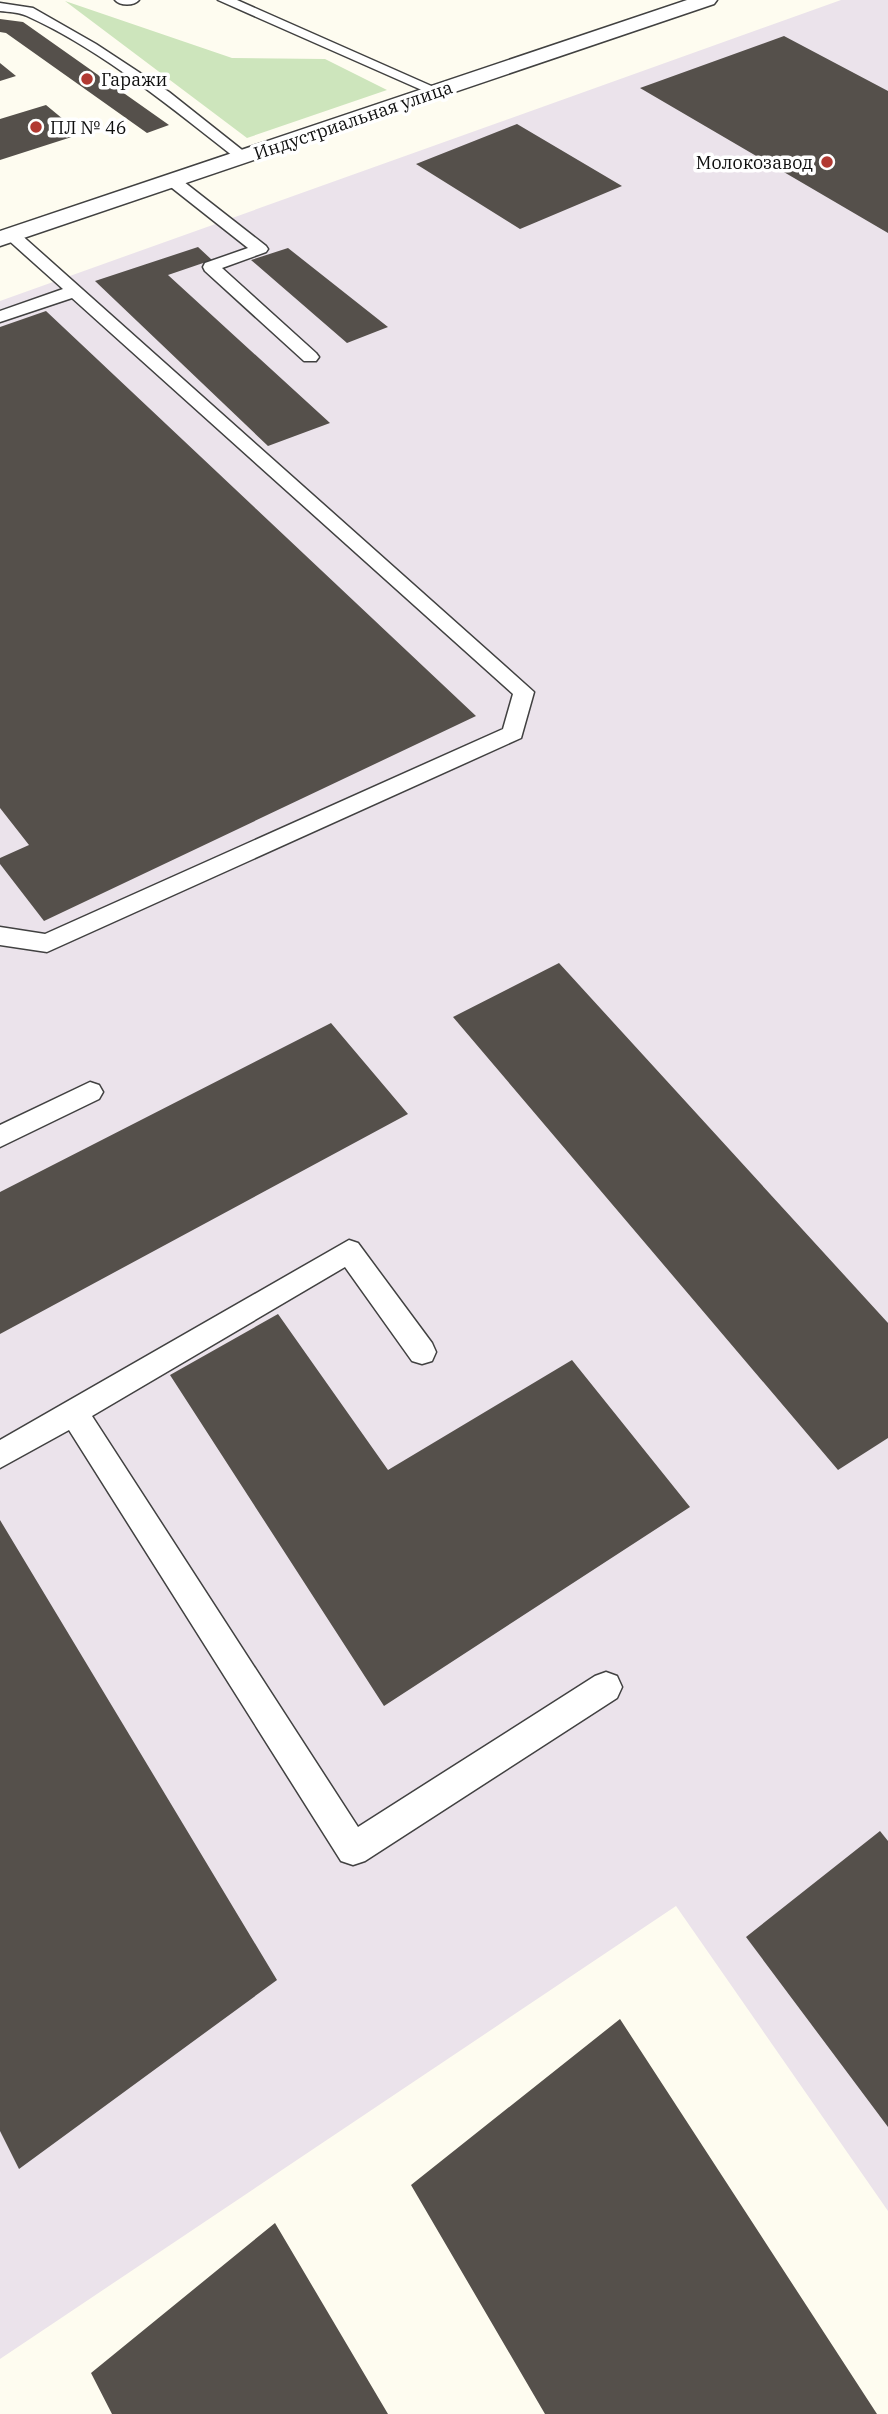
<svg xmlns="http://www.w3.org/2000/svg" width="888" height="2414" font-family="'IBM Plex Serif',serif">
  <rect width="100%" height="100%" fill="#fefcf0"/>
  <path fill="#ebe3eb" d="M 841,0 L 888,0 L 888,2211 L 676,1906 L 0,2359 L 0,301 Z"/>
  <path fill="#cde5bc" d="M 65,1 L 232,58 L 325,59 L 387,90 L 247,138 Z"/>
  <path fill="#55504b" d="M 0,19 L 23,22 L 169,125 L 147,133 L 6,33 L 0,32 Z
    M 784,36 L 888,91 L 888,233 L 640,88 Z
    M 0,63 L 16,76 L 0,81 Z
    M 46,105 L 81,134 L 0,160 L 0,119 Z
    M 517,124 L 622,186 L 520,229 L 416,164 Z
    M 198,247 L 212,260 L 168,275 L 330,423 L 268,446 L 95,281 Z
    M 288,248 L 388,327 L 347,343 L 251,260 Z
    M 46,311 L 476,716 L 44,921 L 0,864 L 0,858 L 29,845 L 0,808 L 0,327 Z
    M 559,963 L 888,1323 L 888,1438 L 838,1470 L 453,1017 Z
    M 331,1023 L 408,1114 L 0,1334 L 0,1192 Z
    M 278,1314 L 388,1470 L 572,1360 L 690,1507 L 384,1706 L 170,1375 Z
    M 0,1520 L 277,1980 L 19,2169 L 0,2131 Z
    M 880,1831 L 888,1841 L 888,2127 L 746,1937 Z
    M 620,2019 L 877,2414 L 545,2414 L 411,2185 Z
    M 275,2223 L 388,2414 L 112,2414 L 91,2373 Z"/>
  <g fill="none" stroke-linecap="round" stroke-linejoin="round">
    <g stroke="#414141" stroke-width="3">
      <path id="service" d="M 115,0 L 139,0 C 134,6 120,6 115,0 Z
        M 218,0 L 237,0 L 445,92 L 438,96 L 433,95 Z
        M 0,3 L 33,8 L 96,44 L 169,92 L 251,157 L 243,162 L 238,160 C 173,109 102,50 27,16 C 19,12 9,12 0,11 Z
        M 173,176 L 179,178 L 266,246 L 268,249 L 266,252 L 222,268 L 316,353 L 319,357 L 316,361 L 304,361 L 205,271 L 203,267 L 205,263 L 248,248 L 167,184 L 165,181 L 167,178 Z
        M 12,230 L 18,232 L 534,692 L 521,738 L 47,952 L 0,945 L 0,927 L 45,934 L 503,729 L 513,694 L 72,298 L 0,322 L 0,311 L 63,289 L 6,238 L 4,235 Z
        M 90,1082 L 99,1085 L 103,1092 L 99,1099 L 0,1147 L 0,1125 Z
        M 349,1240 L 358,1243 L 432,1343 L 436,1352 L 432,1361 L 422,1364 L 412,1361 L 345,1267 L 92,1416 L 358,1827 L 595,1676 L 606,1672 L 617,1676 L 622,1687 L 617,1698 L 365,1861 L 353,1865 L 341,1861 L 69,1430 L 0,1468 L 0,1440 Z"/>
    </g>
    <g stroke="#414141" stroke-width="3">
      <path id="minor" d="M 687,0 L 717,0 L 714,4 L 0,246 L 0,231 Z"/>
    </g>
    <use href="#service" fill="#fff" fill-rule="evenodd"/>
    <use href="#minor" fill="#fff" fill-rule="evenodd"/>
  </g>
  <g fill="#b13932" stroke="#fff" stroke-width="2.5">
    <circle cx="87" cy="79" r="7"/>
    <circle cx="36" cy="127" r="7"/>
    <circle cx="827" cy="162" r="7"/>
  </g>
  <g text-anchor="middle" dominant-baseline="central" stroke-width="7" stroke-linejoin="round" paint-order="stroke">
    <g font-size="18" fill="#0e0e0e" stroke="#fff" text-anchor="start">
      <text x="101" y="79">Гаражи</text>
      <text x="50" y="127">ПЛ № 46</text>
      <text x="813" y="162" text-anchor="end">Молокозавод</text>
    </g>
    <g font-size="18" fill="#0e0e0e" stroke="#fff">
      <text transform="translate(353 120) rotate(-19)">Индустриальная улица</text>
    </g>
  </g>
</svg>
